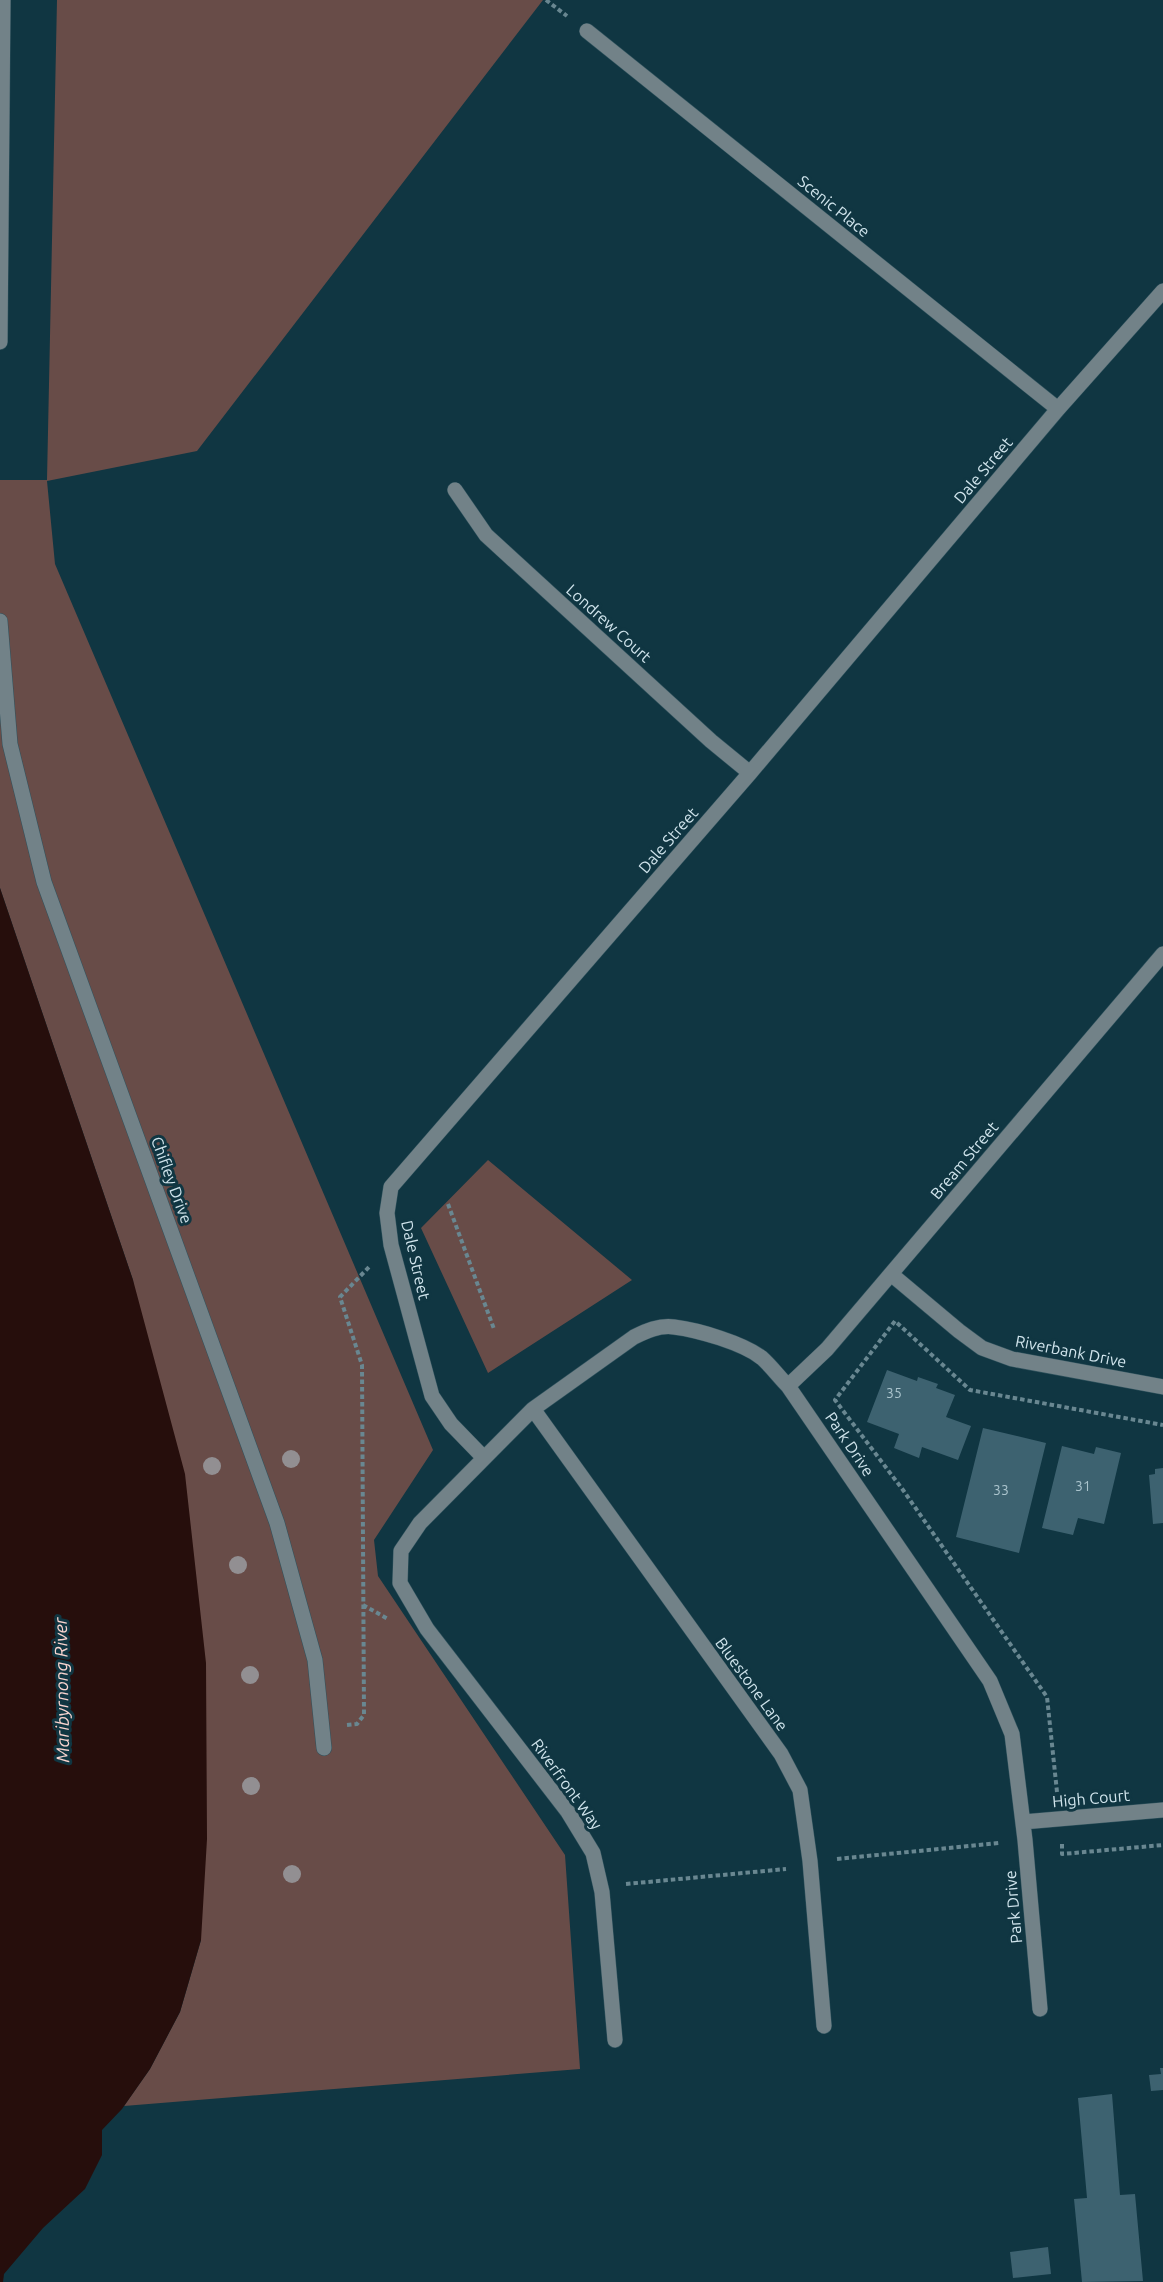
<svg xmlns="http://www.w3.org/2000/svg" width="1163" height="2282" font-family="Ubuntu,sans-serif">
  <rect width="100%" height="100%" fill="#103642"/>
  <path fill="#684c48" d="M 57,0 L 543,0 L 197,451 L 47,481 L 55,564 L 433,1450 L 374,1540 L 378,1576 L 565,1855 L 580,2069 L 124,2106 L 150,2069 L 180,2012 L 201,1940 L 133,1280 L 0,888 L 0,480 L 47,480 Z
    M 488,1160 L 632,1280 L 488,1373 L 421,1228 Z"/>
  <path fill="#260e0c" d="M 0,888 L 133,1280 L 185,1474 L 206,1663 L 207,1839 L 201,1940 L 180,2012 L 150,2069 L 122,2109 L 102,2130 L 102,2155 L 85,2189 L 43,2228 L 4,2274 L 3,2282 L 0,2282 Z"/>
  <path fill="#3d6270" d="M 887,1370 L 917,1381 L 918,1377 L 938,1384 L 936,1388 L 955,1395 L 946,1417 L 971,1426 L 958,1460 L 922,1447 L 919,1458 L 894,1448 L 899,1434 L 867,1422 Z
    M 983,1428 L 1046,1443 L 1019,1553 L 956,1537 Z
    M 1062,1446 L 1094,1454 L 1096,1447 L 1121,1453 L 1104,1524 L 1078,1518 L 1073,1535 L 1042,1528 Z
    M 1163,1468 L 1163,1523 L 1153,1524 L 1149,1475 L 1155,1474 L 1155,1469 Z
    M 1160,2068 L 1163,2068 L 1163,2090 L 1151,2091 L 1149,2075 L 1161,2074 Z
    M 1112,2094 L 1120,2195 L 1135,2194 L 1143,2281 L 1082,2282 L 1074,2199 L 1087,2198 L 1078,2098 Z
    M 1048,2247 L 1051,2274 L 1013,2278 L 1010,2252 Z"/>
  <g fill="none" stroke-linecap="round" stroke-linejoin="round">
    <g stroke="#2f525d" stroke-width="16">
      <path id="minor" d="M 587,31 L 1058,409
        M 0,342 L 3,0
        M 455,490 L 486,535 L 711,741 L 750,773
        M 0,621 L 10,744 L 44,882 L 277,1523 L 315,1660 L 324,1748
        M 891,1274 L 959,1331 L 982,1348 L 1012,1359 L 1163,1387
        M 788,1386 L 827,1349 L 1163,954
        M 533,1409 L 781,1754 L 800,1790 L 810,1861 L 824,2026
        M 484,1458 L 451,1424 L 432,1396 L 391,1245 L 387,1213 L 391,1187 L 750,773 L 1058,409 L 1163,291
        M 1023,1822 L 1163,1810
        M 615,2040 L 602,1892 L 593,1853 L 568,1812 L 427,1629 L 400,1583 L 401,1551 L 420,1523 L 533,1409 L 634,1337 C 646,1331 659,1325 674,1327 C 698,1330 743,1343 762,1358 C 771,1366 779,1377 788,1386 L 990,1681 L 1012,1734 L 1025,1840 L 1040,2009"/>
    </g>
    <path stroke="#698791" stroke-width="4" stroke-dasharray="4.5 3" stroke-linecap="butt" d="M 546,0 L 567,16
      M 448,1204 L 494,1329
      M 363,1605 L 388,1619
      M 347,1725 L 357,1724 L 364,1715 L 362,1365 L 340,1297 L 369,1267
      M 1057,1792 L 1047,1697 L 903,1490 L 835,1400 L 895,1321 L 970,1390 L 1163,1425
      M 1062,1844 L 1062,1854 L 1163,1845
      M 837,1859 L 999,1843
      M 626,1884 L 786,1869"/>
    <use href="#minor" stroke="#728288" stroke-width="15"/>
  </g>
  <g fill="#928f92">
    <circle cx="291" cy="1459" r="9"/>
    <circle cx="212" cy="1466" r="9"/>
    <circle cx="238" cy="1565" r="9"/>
    <circle cx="250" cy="1675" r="9"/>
    <circle cx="251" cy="1786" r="9"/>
    <circle cx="292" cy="1874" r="9"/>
  </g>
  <g text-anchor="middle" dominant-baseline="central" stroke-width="6" stroke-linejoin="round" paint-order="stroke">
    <g font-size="14" fill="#abc4cd">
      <text x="894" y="1393">35</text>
      <text x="1083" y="1486">31</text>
      <text x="1001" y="1490">33</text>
    </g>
    <g font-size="16" fill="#d0e4ec" stroke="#103642">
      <text transform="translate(834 206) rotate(39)">Scenic Place</text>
      <text transform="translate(983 470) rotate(-50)">Dale Street</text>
      <text transform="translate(609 623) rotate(42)">Londrew Court</text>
      <text transform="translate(668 840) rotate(-49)">Dale Street</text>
      <text transform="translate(964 1160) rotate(-50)">Bream Street</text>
      <text transform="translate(172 1180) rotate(70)">Chifley Drive</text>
      <text transform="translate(416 1260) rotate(77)">Dale Street</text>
      <text transform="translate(1071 1351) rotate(11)">Riverbank Drive</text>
      <text transform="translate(850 1444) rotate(56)">Park Drive</text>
      <text transform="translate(752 1684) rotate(54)">Bluestone Lane</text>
      <text transform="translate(567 1784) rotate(54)">Riverfront Way</text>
      <text transform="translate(1091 1798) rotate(-5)">High Court</text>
      <text transform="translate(1013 1907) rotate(-95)">Park Drive</text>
    </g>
    <g font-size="18" font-style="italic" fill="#f9d4cf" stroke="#103642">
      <text transform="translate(61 1690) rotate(-91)">Maribyrnong River</text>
    </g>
  </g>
</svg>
